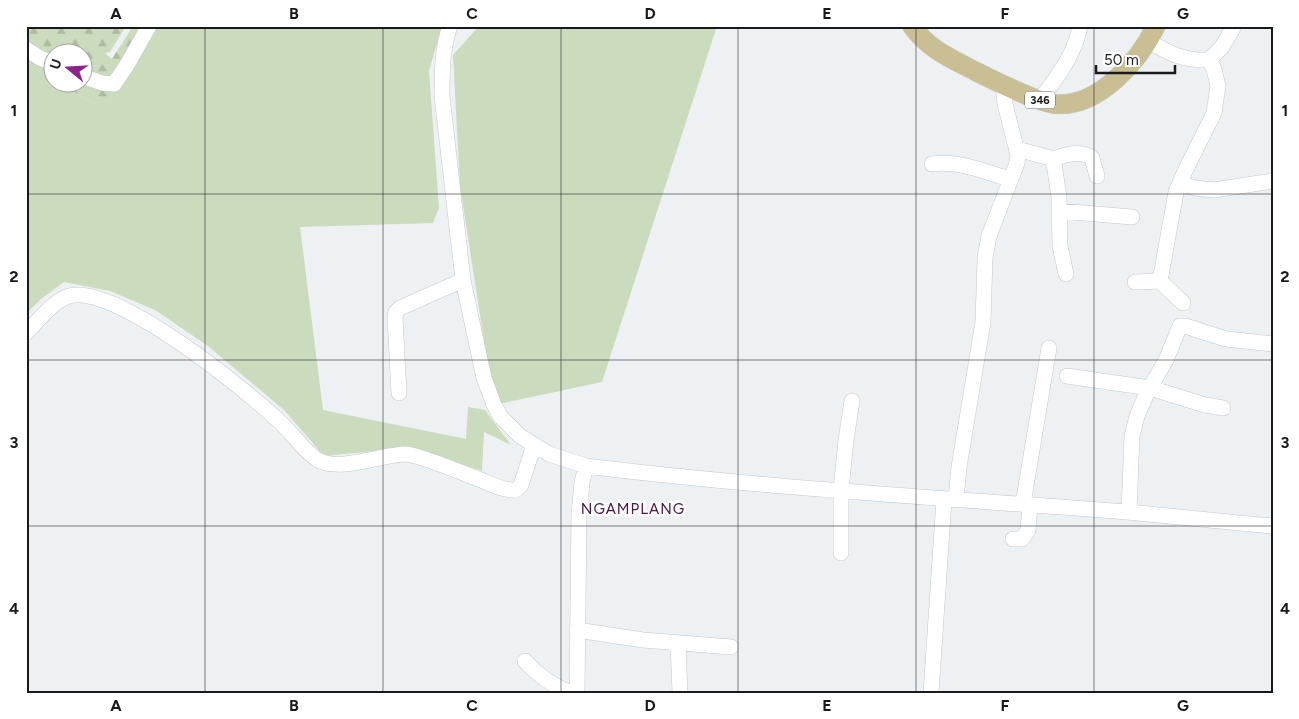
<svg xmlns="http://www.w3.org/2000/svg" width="1299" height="719" font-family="Figtree,sans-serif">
  <defs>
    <pattern id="forest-firs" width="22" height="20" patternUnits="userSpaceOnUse" patternTransform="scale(1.25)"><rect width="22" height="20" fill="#cadbbe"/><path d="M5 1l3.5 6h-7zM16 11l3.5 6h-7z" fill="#adbba3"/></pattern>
  </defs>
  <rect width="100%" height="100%" fill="#eef1f4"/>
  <path fill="#cadbbe" d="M 150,26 L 442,26 L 429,71 L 439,208 L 433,223 L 300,227 L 323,410 L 466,439 L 468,407 L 485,410 L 511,445 L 484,432 L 482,471 L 423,451 L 406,448 L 324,456 L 284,410 L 208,346 L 155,310 L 110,291 L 64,282 L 41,299 L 26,314 L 26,63 L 52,79 L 52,82 L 59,83 L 96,105 Z
    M 479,26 L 717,26 L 602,382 L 494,405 L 460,186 L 453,55 Z"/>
  <path fill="url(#forest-firs)" d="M 26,26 L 126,26 L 110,52 L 105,53 L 112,59 L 133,26 L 150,26 L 109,100 L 96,105 L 59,83 L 82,82 L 82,52 L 52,52 L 52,79 L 26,63 Z"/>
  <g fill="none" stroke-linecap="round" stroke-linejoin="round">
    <g stroke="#c5c7ca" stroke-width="16">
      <path id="minor" d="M 450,26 C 442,49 442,72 442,96 L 463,280 L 484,378 L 494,405 L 501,417 L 520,436 L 549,454 L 586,466 L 582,482 L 579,514 L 577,693
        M 1149,41 C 1169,54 1185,61 1209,60 L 1222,47 L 1234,26
        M 26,49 L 40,58 L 52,63
        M 82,76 L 102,83 L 114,84 L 127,65 L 149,26
        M 1040,100 C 1057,77 1075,55 1080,26
        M 1017,149 L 1050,158 L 1054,163 L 1059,197 L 1060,246 L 1066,274
        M 1053,160 C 1064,154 1082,150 1092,158 L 1097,176
        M 932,164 C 959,160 985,172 1010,179
        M 1180,183 L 1195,188 L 1214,190 L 1273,181
        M 1060,211 L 1132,217
        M 1160,281 L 1183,303
        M 1135,282 L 1160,281 L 1176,192 L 1185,171 L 1214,113 L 1218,86 L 1214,69 L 1209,60
        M 26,333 C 39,320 52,302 69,296 C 115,283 246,390 280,422 C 292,433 305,452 318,460 C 340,472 380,455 404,454 C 410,454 416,456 422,458 C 441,464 458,471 476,478 C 487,482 500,490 512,490 C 516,491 518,489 521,485 L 534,445
        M 1067,376 L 1150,388 L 1205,405 L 1223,408
        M 399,393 L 395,318 L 396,312 L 400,308 L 463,280
        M 586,466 C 765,488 945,498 1126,512 C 1175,516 1224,522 1273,526
        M 956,499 L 959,467 L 983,322 L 985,258 L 989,236 L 1017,163 L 1018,155 L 1005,104 L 1003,84
        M 1023,504 L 1049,348
        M 1129,512 L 1132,436 L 1137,416 L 1147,393 L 1166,360 L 1180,326 L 1185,326 L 1226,339 L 1273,344
        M 1013,539 L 1022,539 L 1028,530 L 1030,505
        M 841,553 L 841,490 L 846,440 L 852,401
        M 577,630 L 643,640 L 731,647
        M 678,644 L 680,693
        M 525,661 C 538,676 552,685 570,693
        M 931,693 L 944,500"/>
    </g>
    <g stroke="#cccdcd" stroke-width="20">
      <path id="major" d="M 912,26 C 929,50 952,59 977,72 C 995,81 1036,102 1055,104 C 1098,108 1139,61 1156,26"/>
    </g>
    <use href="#minor" stroke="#fff" stroke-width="15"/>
    <use href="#major" stroke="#cabf94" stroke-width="19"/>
  </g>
  <path fill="none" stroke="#191a1b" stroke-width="1" stroke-opacity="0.55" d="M 205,26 L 205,693M 383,26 L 383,693M 561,26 L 561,693M 738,26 L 738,693M 916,26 L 916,693M 1094,26 L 1094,693M 26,194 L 1273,194M 26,360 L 1273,360M 26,526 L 1273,526"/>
  <g text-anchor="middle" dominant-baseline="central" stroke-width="5" stroke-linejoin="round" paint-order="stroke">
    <rect fill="#fff" stroke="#5e5f5f" stroke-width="1" x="1025" y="91.5" width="30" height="17" rx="4"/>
    <g font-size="11" font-weight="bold" fill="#191a1b">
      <text x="1040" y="100">346</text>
    </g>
    <g font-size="15" letter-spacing="1" fill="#461646" stroke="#fff">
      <text x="633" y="509">NGAMPLANG</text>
    </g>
  </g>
  <rect width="1299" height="719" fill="none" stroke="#ffffff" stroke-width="55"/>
  <g transform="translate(68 68) rotate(288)"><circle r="24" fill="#ffffff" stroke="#a3a3a4"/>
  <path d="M0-4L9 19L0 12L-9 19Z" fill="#8b248b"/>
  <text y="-8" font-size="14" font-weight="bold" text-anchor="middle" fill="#191a1b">U</text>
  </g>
  <path d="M1096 65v8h79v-8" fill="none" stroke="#191a1b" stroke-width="2.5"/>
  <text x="1104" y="65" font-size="15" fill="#191a1b" stroke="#ffffff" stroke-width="4" paint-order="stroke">50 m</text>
  <rect x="28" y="28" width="1244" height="664" fill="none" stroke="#191a1b" stroke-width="2"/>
  <g font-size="16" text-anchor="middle" font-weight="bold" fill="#191a1b">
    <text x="116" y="19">A</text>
    <text x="294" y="19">B</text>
    <text x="472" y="19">C</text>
    <text x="650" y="19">D</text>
    <text x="827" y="19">E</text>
    <text x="1005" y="19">F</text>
    <text x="1183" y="19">G</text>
    <text x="14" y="116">1</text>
    <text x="1285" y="116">1</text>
    <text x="14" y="282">2</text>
    <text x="1285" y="282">2</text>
    <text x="14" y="448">3</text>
    <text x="1285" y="448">3</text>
    <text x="14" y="614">4</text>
    <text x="1285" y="614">4</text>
    <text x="116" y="711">A</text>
    <text x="294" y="711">B</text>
    <text x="472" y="711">C</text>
    <text x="650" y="711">D</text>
    <text x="827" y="711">E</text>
    <text x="1005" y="711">F</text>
    <text x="1183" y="711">G</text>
  </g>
</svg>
